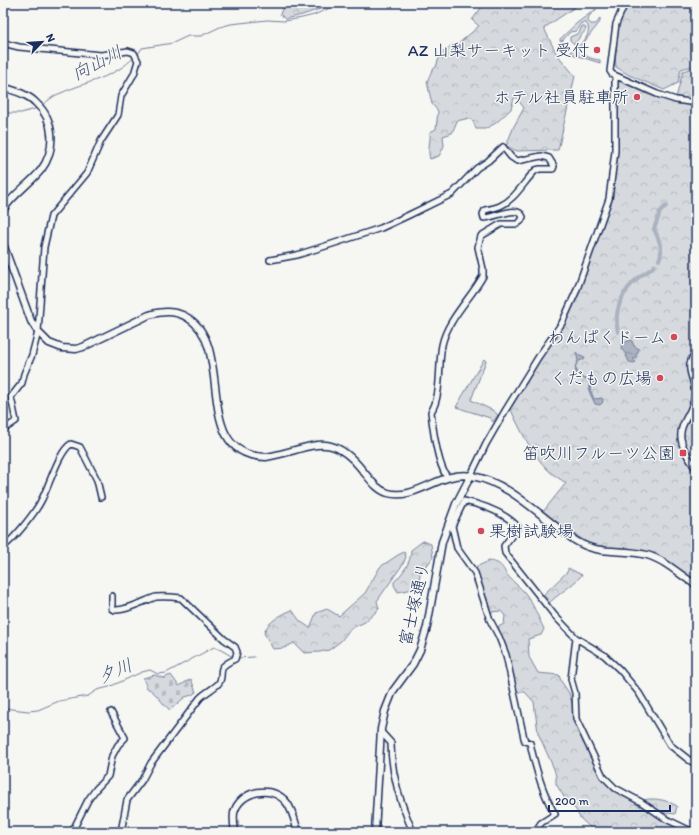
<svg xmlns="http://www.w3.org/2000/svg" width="699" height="835" font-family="Itim,'Klee One',sans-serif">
  <defs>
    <pattern id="forest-crowns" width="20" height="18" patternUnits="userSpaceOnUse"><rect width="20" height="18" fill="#d6d9dd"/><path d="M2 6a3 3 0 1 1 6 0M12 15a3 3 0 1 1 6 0" fill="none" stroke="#b7bbc0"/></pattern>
    <pattern id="cemetery-stones" width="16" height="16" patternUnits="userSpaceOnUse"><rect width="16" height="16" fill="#d6d9dd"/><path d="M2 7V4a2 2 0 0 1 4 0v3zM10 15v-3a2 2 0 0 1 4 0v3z" fill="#b7bbc0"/></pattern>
    <pattern id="water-ripples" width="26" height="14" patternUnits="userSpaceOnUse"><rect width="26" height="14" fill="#abb2c0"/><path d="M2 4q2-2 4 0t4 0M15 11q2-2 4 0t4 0" fill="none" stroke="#8a919f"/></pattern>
  </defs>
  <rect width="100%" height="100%" fill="#f6f6f2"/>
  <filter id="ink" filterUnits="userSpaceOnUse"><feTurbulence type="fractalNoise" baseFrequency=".025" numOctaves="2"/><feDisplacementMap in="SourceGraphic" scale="8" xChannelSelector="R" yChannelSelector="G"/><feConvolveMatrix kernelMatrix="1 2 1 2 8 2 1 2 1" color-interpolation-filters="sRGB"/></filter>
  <g filter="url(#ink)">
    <path fill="#d6d9dd" stroke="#78849e" d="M 596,9 L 596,10 L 589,16 L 588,21 L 591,24 C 597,25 598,22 600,18 L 600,22 L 581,46 L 580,49 C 585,57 591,59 600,60 L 600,63 L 572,54 L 571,52 C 573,48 575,48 578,46 C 586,41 592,30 586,23 L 581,23 L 576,31 L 570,32 L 562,41 L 560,41 L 560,39 L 577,23 Z
      M 582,26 L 586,28 L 585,31 L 574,44 L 570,40 L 570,37 L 579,33 Z
      M 484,359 L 486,361 L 471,400 L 494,411 L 498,415 L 493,422 L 490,418 L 456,407 Z"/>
    <path fill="url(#forest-crowns)" stroke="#78849e" d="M 296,3 L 338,3 L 302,15 L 285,19 L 280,14 L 282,9 Z
      M 485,3 L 581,3 L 544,28 L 556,53 L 575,76 L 558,150 L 517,151 L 506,146 L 514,126 L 524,108 L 516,97 L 514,98 L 511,109 L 496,123 L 485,129 L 476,129 L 473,121 L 469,118 L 457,121 L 452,133 L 443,136 L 444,146 L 439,156 L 430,159 C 427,149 431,141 430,132 L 436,129 L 438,111 L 432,104 L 427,82 L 432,70 L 436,67 L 440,55 L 452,45 L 457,45 L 479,26 L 472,20 Z
      M 631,3 L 696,3 L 696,65 L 681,69 L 678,83 L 664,90 L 629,75 L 616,67 C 614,51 616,31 622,16 C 624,12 628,7 631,3 Z
      M 696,67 L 696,581 L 667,561 L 652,553 L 627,548 L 611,548 L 591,545 L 542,513 L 566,483 C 560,479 553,475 548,470 C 531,453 520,429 510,408 L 533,369 L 560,330 L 605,220 C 619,174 615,125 615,78 L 668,97 L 676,98 L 683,71 Z
      M 423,541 L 431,544 L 433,557 L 428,564 L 421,569 L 419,580 L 413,589 L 398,592 L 394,585 L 394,582 C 403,573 411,563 411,550 Z
      M 404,552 L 406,557 L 403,564 L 377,601 L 379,609 L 365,622 L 350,629 L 341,641 L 329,650 L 320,652 L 304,653 L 294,643 L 284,648 L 273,649 L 264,633 C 267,622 282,614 292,610 L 300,621 L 310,628 L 316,613 L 327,609 L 339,616 L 365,593 L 380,567 L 398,555 Z
      M 489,561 C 504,563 501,568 509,577 C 514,583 520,587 525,593 C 533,603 538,617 544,629 L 541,635 L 528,639 L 529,657 L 538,673 L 559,675 L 561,681 L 569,693 L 574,710 L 606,780 L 639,801 C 652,797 665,799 677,806 L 675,814 L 659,812 L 690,832 L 595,832 L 580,818 L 576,810 L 564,797 L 556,784 L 556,776 L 554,769 L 538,733 L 534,702 L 525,692 L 519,692 L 516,690 L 506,646 L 498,627 L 504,624 L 505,616 L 501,611 L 491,612 C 483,599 480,583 476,568 L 478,566 Z
      M 568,568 L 582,575 C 571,587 558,594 547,605 L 541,597 L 568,571 Z"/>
    <path fill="url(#cemetery-stones)" stroke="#78849e" d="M 155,675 L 163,678 L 171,675 L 179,686 L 191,679 L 196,692 L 192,695 L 185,697 L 170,710 C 161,703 157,693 147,688 L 143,678 Z"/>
    <path fill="url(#water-ripples)" stroke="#717e99" d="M 630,340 L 632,341 L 634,346 L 638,348 L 639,350 L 636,355 L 636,358 L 633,359 L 636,362 L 634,363 L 629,362 L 625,353 L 621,349 L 622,344 Z
      M 576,352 L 580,356 L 585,358 L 584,360 C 580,359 577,363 575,367 L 579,375 L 585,379 L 592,376 L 596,378 L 595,382 L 591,384 L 590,389 L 594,399 L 602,398 L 603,402 L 600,405 L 595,404 L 589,391 L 589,386 L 592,379 L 590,378 C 579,382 571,371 578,361 Z"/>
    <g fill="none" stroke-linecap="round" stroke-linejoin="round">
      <path stroke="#717e99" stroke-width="1" d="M 138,54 L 142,48 L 173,43 L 188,36 L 201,36 L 220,27 L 231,24 L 267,20 L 284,21 L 302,18 L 314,15 L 341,3
        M 42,105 C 48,101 54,95 61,93 C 85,82 115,78 134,57
        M 3,113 L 21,113 L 38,108
        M 237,658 L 254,657
        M 3,708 L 28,711 L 38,710 L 59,701 L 88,696 L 97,690 L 109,687 L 142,672 L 150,670 L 158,674 L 166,673 L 214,647 L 221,650 L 233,657"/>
      <path stroke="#abb2c0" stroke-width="4" d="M 659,260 C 664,249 659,240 654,229 L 660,212 L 666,206
        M 618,332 C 613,310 623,290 639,277 C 644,273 650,271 654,266"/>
      <g stroke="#1b2f5e" stroke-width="8">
        <path id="minor" d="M 625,3 L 616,24 L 610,71 L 612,74 L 657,94 L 676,100 L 696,103
          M 3,43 L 19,47 L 101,55 L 128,51 L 134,53 L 138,61 L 134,74 L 121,96 L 118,115 L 101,141 L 87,173 L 51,216 L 44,247 L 38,332 L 32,355 L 24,374 L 22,383 L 11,397 L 16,421 L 3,430
          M 270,260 L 297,255 L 332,244 L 381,228 L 409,215 L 452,194 L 477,168 L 488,161 L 503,147 L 511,157 L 517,161 L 541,156 L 549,158 L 554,166 L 553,169 L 540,169 L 536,170 C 524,181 516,199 500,206 C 495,208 490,209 485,210 L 483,214 L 484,218 C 495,218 518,204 523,217 L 521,221 L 517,224 L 501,224 L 481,236 L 478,247 L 483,269 L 483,276 C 471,298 447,320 442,345 C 438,364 442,396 431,412 C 433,429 437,463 447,477
          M 696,352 C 682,369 696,378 695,395 C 693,413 679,423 681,438 C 682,449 690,460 696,469
          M 471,475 L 486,444 L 505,411 L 539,356 L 562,323 L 576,292 L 604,213 L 609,199 L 615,151 L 615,76
          M 450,525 L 452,526 L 457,548 L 475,573 L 490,620 L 499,637 L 506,655 L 524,738 L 525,741 L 530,743 C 535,766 542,793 555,814 L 541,823 L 535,832
          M 452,526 L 464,501 C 483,505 505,513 518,527 L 504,546 L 505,553 L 555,616 L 576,638 L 604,655 L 620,670 L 639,693 L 670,745 L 689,760 L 696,764
          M 3,547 C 15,538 36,512 42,499 C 49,486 59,451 71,444 L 80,447 L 97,480 L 101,497
          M 112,596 L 112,609 C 120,614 146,600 156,597 C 165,596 173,597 181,598 L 224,639 L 235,647 L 237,652 L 235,659 C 231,661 224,664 222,668 C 220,674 223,679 218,684 C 213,689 206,692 200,698 L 151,763 L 142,780 L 127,800 L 121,832
          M 576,638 L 571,679 L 575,693 L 576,719 L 603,776 L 615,788 L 641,802 L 666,819 L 693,832
          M 381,732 L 391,743 C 391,775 401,804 413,832
          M 72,832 L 88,800 L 96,789 L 108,776 L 112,756 L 118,745 L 125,738 L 111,712"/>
      </g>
      <g stroke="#1b2f5e" stroke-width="9">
        <path id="tertiary" d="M 3,87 C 14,91 28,94 36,103 C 55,120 56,150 41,170 C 29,185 13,194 3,210
          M 3,244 L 31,321 L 38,332 L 49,343 L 62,348 L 76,349 L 83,347 L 149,315 C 162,311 176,310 188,318 C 236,347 190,456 266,457 C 310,450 329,427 363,471 C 370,479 377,490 388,493 C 416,501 441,470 472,476 C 512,483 543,520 576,541 C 600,556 622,548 647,555 C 665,560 680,575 696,585
          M 235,832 C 234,826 233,820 234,813 C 240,790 273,784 287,803 C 293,811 295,822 298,832
          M 375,832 L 381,729 L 385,711 L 393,691 L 413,664 L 420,650 L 427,627 L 442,542 L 456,504 L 471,475"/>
      </g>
      <use href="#minor" stroke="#f6f6f2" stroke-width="5"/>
      <use href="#tertiary" stroke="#f6f6f2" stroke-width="6"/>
    </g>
  </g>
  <g fill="#d1495b" stroke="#f6f6f2" stroke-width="1.5">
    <circle cx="597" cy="50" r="4"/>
    <circle cx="637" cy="97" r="4"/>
    <circle cx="674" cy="337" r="4"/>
    <circle cx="660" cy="378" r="4"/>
    <rect x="679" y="449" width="8" height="8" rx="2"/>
    <circle cx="481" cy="531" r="4"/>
  </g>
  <g text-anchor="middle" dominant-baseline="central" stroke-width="3" stroke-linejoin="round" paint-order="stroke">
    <g font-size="17" fill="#1b2f5e" stroke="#f6f6f2" text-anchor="end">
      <text x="589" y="50">AZ 山梨サーキット 受付</text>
      <text x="629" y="97">ホテル社員駐車所</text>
      <text x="666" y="337">わんぱくドーム</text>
      <text x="652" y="378">くだもの広場</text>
      <text x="675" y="453">笛吹川フルーツ公園</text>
      <text x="489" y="531" text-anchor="start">果樹試験場</text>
    </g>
    <g font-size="17" fill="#1b2f5e" stroke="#f6f6f2">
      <text transform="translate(414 604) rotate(-77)">富士塚通り</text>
    </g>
    <g font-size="18" font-style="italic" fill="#46567b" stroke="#f6f6f2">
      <text transform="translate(97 63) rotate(-27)">向山川</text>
      <text transform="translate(115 671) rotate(-23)">夕川</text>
    </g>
  </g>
  <rect width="699" height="835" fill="none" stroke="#f6f6f2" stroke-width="16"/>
  <rect x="8" y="8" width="683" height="819" fill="none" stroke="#1b2f5e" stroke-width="1.5" filter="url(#ink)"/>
  <g transform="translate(42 42) rotate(65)" stroke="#f6f6f2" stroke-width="3" paint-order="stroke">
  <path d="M0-3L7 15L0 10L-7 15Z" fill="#1b2f5e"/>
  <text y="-6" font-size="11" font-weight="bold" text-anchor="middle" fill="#1b2f5e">N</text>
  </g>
  <path d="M549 805v6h121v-6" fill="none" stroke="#1b2f5e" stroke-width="2"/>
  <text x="555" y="805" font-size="12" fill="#1b2f5e" stroke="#f6f6f2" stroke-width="3" paint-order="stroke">200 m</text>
</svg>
